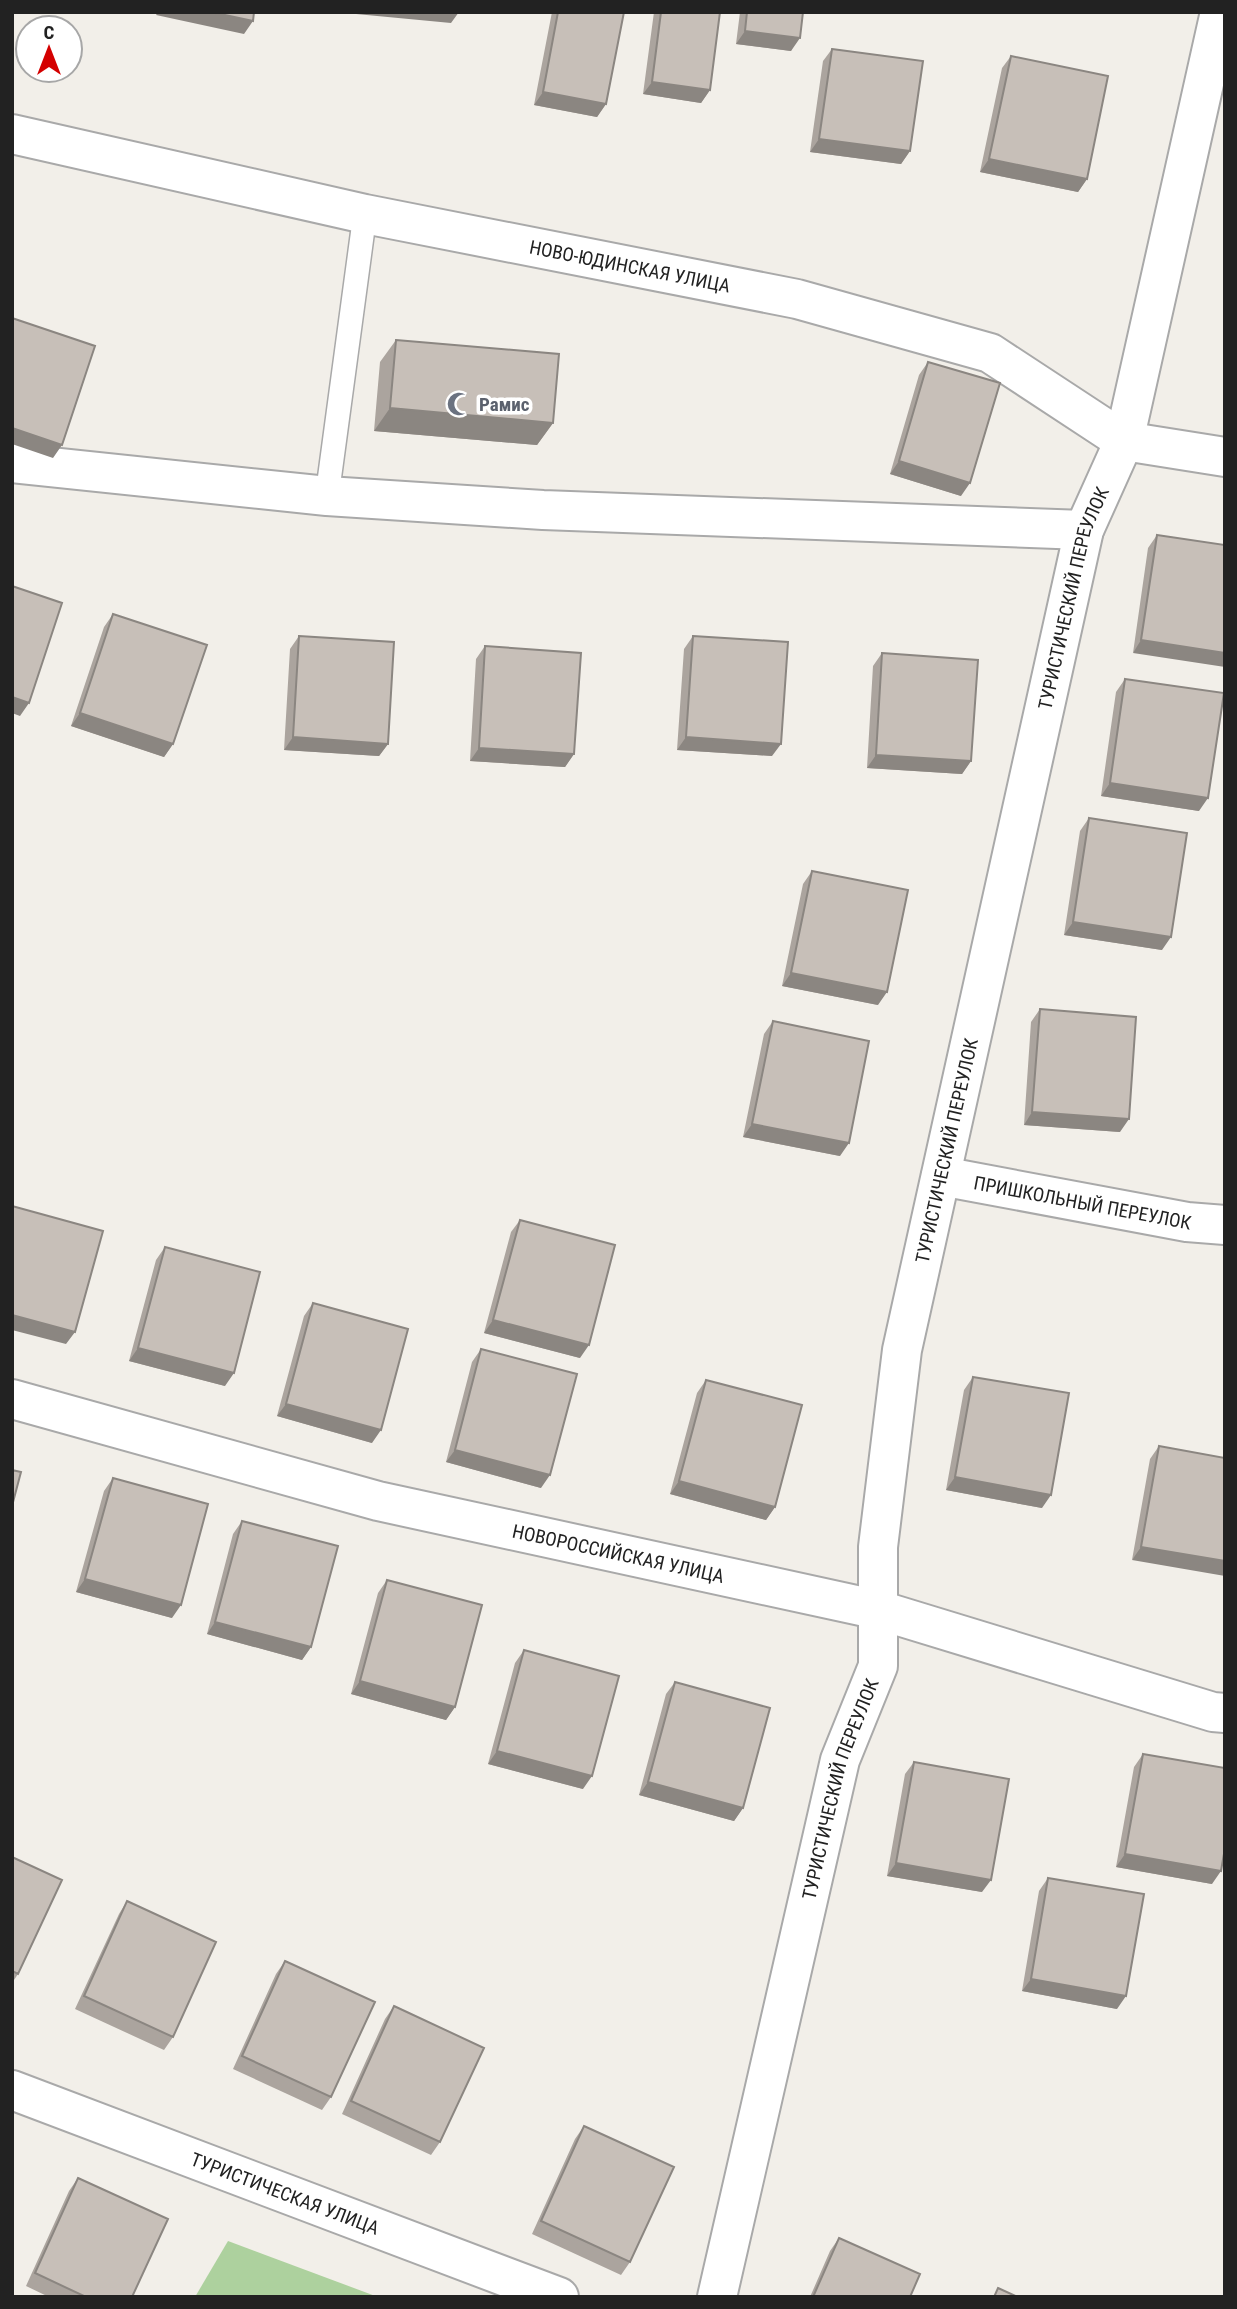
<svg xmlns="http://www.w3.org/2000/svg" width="1237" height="2309" font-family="'Roboto Condensed',sans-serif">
  <rect width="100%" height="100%" fill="#f2efe9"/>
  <path fill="#add19e" d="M 228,2241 L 378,2297 L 195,2297 Z"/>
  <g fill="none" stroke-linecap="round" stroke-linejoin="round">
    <g stroke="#a9a9a9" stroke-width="26">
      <path id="service" d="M 327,496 L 365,214"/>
    </g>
    <g stroke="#a9a9a9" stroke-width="42">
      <g id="minor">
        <path id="s1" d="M 12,134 L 365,214 L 797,299 L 990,353 L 1124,441 L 1225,457"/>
        <path d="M 12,463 L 327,496 L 543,510 L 1084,530"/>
        <path id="s2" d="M 941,1176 L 1187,1222 L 1225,1225"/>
        <path id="s3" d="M 12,1399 L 378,1501 L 879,1610 L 1213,1712 L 1225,1713"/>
        <path id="s4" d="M 12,2090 L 559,2297"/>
        <path id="s5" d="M 717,2297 L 840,1760 L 878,1666 L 878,1547 L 902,1350 L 1084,530 L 1124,441 L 1220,12"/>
      </g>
    </g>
    <use href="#service" stroke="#fff" stroke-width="23"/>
    <use href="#minor" stroke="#fff" stroke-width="38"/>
  </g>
  <path fill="#aba49e" d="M 552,12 L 624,12 L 606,104 L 597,117 L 534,105 Z
    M 654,12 L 720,12 L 710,90 L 701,103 L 643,94 Z
    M 740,12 L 803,12 L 791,51 L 736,44 Z
    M 832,49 L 910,151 L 901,164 L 810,152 L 823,61 Z
    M 1011,56 L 1087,179 L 1078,192 L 980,172 L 1002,68 Z
    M 396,340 L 553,423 L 537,445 L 374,431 L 380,362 Z
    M 928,362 L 961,496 L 890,474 L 919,375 Z
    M 1157,535 L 1225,545 L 1133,653 L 1148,548 Z
    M 113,614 L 173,744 L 164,757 L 71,726 L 104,627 Z
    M 299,636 L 388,744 L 379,756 L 284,750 L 290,649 Z
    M 693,636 L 772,756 L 677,750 L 684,649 Z
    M 485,646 L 574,754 L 565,767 L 470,761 L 476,659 Z
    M 882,653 L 971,761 L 962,774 L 867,768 L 873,666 Z
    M 1125,679 L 1199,811 L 1101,796 L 1116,692 Z
    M 1089,818 L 1162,950 L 1064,935 L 1080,831 Z
    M 812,871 L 878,1005 L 782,986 L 803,884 Z
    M 1040,1009 L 1120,1132 L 1024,1125 L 1031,1022 Z
    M 773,1021 L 840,1156 L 743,1137 L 764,1034 Z
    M 520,1220 L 580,1358 L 484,1333 L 511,1232 Z
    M 165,1247 L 225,1386 L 129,1361 L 156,1260 Z
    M 313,1303 L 372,1443 L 277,1416 L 304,1316 Z
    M 481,1349 L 541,1488 L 446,1462 L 472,1362 Z
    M 973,1377 L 1042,1508 L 946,1490 L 964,1390 Z
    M 706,1380 L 775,1507 L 766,1520 L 670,1494 L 697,1393 Z
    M 1159,1446 L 1225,1458 L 1132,1560 L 1150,1459 Z
    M 113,1478 L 172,1618 L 76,1592 L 104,1491 Z
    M 242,1521 L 311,1647 L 302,1660 L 207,1634 L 233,1534 Z
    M 387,1580 L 455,1707 L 446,1720 L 351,1694 L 378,1593 Z
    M 524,1650 L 583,1789 L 488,1764 L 515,1663 Z
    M 675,1682 L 743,1808 L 734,1821 L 639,1795 L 666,1694 Z
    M 1143,1754 L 1212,1884 L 1116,1867 L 1134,1767 Z
    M 914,1762 L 982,1892 L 887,1876 L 905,1774 Z
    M 12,1857 L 18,1974 L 12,1983 Z
    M 1048,1878 L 1117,2009 L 1022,1991 L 1039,1891 Z
    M 127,1901 L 173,2037 L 164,2050 L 75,2009 L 119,1914 Z
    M 285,1961 L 331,2097 L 322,2110 L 233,2069 L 276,1974 Z
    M 394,2006 L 440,2142 L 431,2155 L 342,2114 L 385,2019 Z
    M 584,2126 L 630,2262 L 621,2275 L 532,2234 L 575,2139 Z
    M 78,2178 L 132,2297 L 49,2297 L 26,2286 L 69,2191 Z
    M 839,2238 L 910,2297 L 810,2297 L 830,2251 Z"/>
  <path fill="#8b8681" d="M 158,12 L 211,12 L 253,21 L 244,34 L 156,15 Z
    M 335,12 L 459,12 L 451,23 Z
    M 745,31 L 800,38 L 791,51 L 736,44 Z
    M 652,82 L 710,90 L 701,103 L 643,94 Z
    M 543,92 L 606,104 L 597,117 L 534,105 Z
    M 819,139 L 910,151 L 901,164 L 810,152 Z
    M 989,159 L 1087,179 L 1078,192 L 980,172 Z
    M 390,408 L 553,423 L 537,445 L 374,431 Z
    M 12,428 L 62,445 L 53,458 L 12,444 Z
    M 899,461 L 970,483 L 961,496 L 890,474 Z
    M 1141,640 L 1225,653 L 1225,667 L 1133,653 Z
    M 12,697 L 29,703 L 20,716 L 12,713 Z
    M 80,713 L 173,744 L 164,757 L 71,726 Z
    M 293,737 L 388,744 L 379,756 L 284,750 Z
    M 686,737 L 781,744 L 772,756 L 677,750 Z
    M 479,748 L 574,754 L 565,767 L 470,761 Z
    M 876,755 L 971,761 L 962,774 L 867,768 Z
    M 1110,783 L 1208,798 L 1199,811 L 1101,796 Z
    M 1073,922 L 1171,937 L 1162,950 L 1064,935 Z
    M 791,973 L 887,992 L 878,1005 L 782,986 Z
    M 1032,1112 L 1129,1119 L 1120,1132 L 1024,1125 Z
    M 752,1124 L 849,1143 L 840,1156 L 743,1137 Z
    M 12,1315 L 75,1332 L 66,1344 L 12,1330 Z
    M 493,1320 L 589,1345 L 580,1358 L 484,1333 Z
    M 138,1348 L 234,1373 L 225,1386 L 129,1361 Z
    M 286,1404 L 381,1430 L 372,1443 L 277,1416 Z
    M 455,1450 L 550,1475 L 541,1488 L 446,1462 Z
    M 955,1477 L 1051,1495 L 1042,1508 L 946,1490 Z
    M 679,1481 L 775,1507 L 766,1520 L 670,1494 Z
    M 1141,1547 L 1225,1561 L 1225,1576 L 1132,1560 Z
    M 85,1579 L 181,1605 L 172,1618 L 76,1592 Z
    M 215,1622 L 311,1647 L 302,1660 L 207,1634 Z
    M 360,1681 L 455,1707 L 446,1720 L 351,1694 Z
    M 497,1751 L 592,1776 L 583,1789 L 488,1764 Z
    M 648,1782 L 743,1808 L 734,1821 L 639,1795 Z
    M 1125,1854 L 1221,1871 L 1212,1884 L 1116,1867 Z
    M 896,1863 L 991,1880 L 982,1892 L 887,1876 Z
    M 1031,1979 L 1126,1996 L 1117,2009 L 1022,1991 Z"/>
  <path fill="#c7bfb8" stroke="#8b8681" stroke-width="2" d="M 211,12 L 254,12 L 253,21 Z
    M 558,12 L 624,12 L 606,104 L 543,92 Z
    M 661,12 L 720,12 L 710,90 L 652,82 Z
    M 747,12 L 803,12 L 800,38 L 745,31 Z
    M 832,49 L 923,61 L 910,151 L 819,139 Z
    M 1011,56 L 1108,76 L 1087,179 L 989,159 Z
    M 12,318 L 95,346 L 62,445 L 12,428 Z
    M 396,340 L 559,354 L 553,423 L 390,408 Z
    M 928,362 L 1000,383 L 970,483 L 899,461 Z
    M 1157,535 L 1225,545 L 1225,653 L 1141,640 Z
    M 12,586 L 62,603 L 29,703 L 12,697 Z
    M 113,614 L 207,645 L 173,744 L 80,713 Z
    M 299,636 L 394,642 L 388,744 L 293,737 Z
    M 693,636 L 788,642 L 781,744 L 686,737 Z
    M 485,646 L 581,653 L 574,754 L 479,748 Z
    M 882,653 L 978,660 L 971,761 L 876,755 Z
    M 1125,679 L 1224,693 L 1208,798 L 1110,783 Z
    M 1089,818 L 1187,833 L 1171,937 L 1073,922 Z
    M 812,871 L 908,890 L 887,992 L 791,973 Z
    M 1040,1009 L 1136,1017 L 1129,1119 L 1032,1112 Z
    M 773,1021 L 869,1041 L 849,1143 L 752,1124 Z
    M 12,1206 L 103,1231 L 75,1332 L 12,1315 Z
    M 520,1220 L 615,1245 L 589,1345 L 493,1320 Z
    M 165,1247 L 260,1272 L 234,1373 L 138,1348 Z
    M 313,1303 L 408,1329 L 381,1430 L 286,1404 Z
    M 481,1349 L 577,1374 L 550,1475 L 455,1450 Z
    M 973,1377 L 1069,1393 L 1051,1495 L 955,1477 Z
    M 706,1380 L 802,1405 L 775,1507 L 679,1481 Z
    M 1159,1446 L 1225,1458 L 1225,1561 L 1141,1547 Z
    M 12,1470 L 21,1472 L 12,1506 Z
    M 113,1478 L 208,1504 L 181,1605 L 85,1579 Z
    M 242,1521 L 338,1546 L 311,1647 L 215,1622 Z
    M 387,1580 L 482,1605 L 455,1707 L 360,1681 Z
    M 524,1650 L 619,1676 L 592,1776 L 497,1751 Z
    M 675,1682 L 770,1708 L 743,1808 L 648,1782 Z
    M 1143,1754 L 1225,1768 L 1225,1848 L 1221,1871 L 1125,1854 Z
    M 914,1762 L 1009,1779 L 991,1880 L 896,1863 Z
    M 12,1857 L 62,1880 L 18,1974 L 12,1971 Z
    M 1048,1878 L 1144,1894 L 1126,1996 L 1031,1979 Z
    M 127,1901 L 216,1942 L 173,2037 L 84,1996 Z
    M 285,1961 L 375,2002 L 331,2097 L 242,2056 Z
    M 394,2006 L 484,2048 L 440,2142 L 351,2101 Z
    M 584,2126 L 674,2167 L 630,2262 L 541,2221 Z
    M 78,2178 L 168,2219 L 132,2297 L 86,2297 L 35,2273 Z
    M 839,2238 L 920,2274 L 910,2297 L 813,2297 Z
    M 998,2288 L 1018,2297 L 994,2297 Z"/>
  <defs>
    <g id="mosque-bare" transform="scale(1.89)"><path d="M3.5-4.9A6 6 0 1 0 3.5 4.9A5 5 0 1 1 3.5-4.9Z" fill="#6b7280" stroke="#fff" stroke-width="2.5" paint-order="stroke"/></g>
  </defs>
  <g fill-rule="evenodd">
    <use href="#mosque-bare" x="459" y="404"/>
  </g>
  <g text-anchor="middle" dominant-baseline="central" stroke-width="7" stroke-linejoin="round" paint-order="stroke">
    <g font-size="19" fill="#222" stroke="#fff">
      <text stroke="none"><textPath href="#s1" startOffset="632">НОВО-ЮДИНСКАЯ УЛИЦА</textPath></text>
      <text stroke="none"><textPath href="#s5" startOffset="1741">ТУРИСТИЧЕСКИЙ ПЕРЕУЛОК</textPath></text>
      <text stroke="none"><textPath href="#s5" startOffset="1174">ТУРИСТИЧЕСКИЙ ПЕРЕУЛОК</textPath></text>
      <text stroke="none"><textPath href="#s2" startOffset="144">ПРИШКОЛЬНЫЙ ПЕРЕУЛОК</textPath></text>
      <text stroke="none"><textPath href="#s3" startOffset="626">НОВОРОССИЙСКАЯ УЛИЦА</textPath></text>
      <text stroke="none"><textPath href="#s5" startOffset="523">ТУРИСТИЧЕСКИЙ ПЕРЕУЛОК</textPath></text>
      <text stroke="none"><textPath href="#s4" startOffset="292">ТУРИСТИЧЕСКАЯ УЛИЦА</textPath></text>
    </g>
    <g font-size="19" font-weight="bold" fill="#5b616d" stroke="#fff" text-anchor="start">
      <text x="479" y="404">Рамис</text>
    </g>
  </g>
  <rect width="1237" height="2309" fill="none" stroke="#222222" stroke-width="28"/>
  <g transform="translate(49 49)"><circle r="33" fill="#ffffff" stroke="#a7a7a7" stroke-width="2"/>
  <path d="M0-5L12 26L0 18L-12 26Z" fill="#d40000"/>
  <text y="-10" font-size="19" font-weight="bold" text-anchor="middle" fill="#222222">С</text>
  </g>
</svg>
